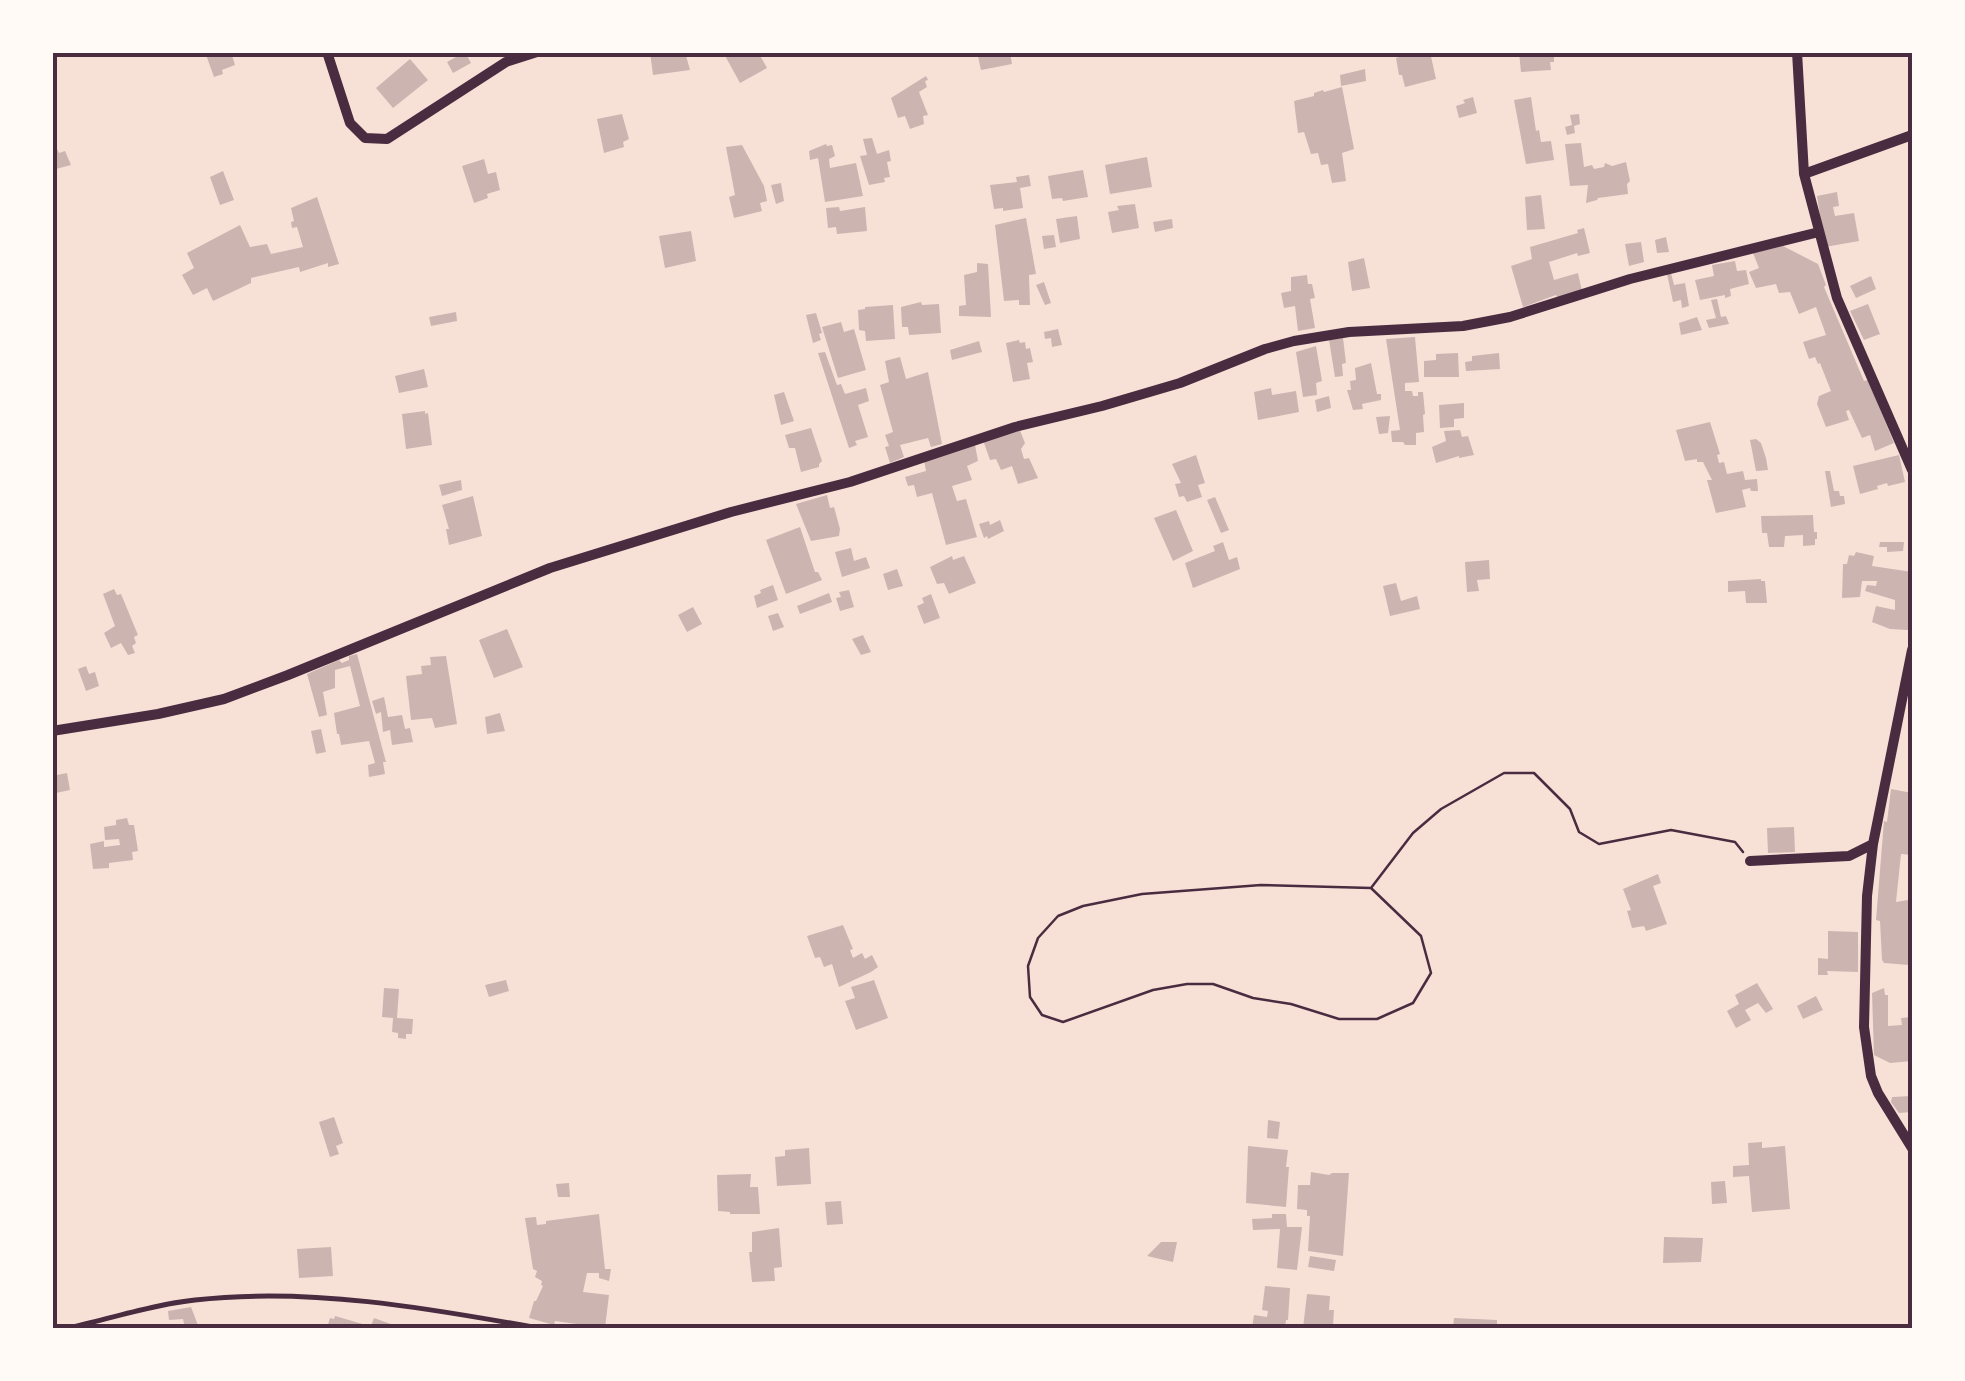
<svg xmlns="http://www.w3.org/2000/svg" width="1965" height="1381" font-family="Signika,sans-serif">
  <rect width="100%" height="100%" fill="#f7e1d7"/>
  <path fill="#ccb4b1" d="M 205,52 L 231,52 L 235,65 L 222,70 L 223,74 L 214,77 Z
    M 465,52 L 471,63 L 453,73 L 447,62 Z
    M 650,52 L 685,52 L 690,70 L 653,75 Z
    M 723,52 L 758,52 L 767,68 L 740,83 Z
    M 977,52 L 1010,52 L 1012,64 L 981,70 Z
    M 1412,52 L 1430,52 L 1436,79 L 1405,87 L 1402,75 L 1399,75 L 1396,58 Z
    M 1519,52 L 1554,52 L 1554,62 L 1550,62 L 1551,70 L 1521,72 Z
    M 410,59 L 428,80 L 393,108 L 376,88 Z
    M 1365,69 L 1366,81 L 1341,86 L 1340,75 Z
    M 926,76 L 928,80 L 925,81 L 927,87 L 919,92 L 928,115 L 923,116 L 924,124 L 910,129 L 905,116 L 898,118 L 891,98 Z
    M 1342,87 L 1354,149 L 1342,153 L 1346,181 L 1332,183 L 1328,164 L 1321,165 L 1318,153 L 1311,154 L 1304,132 L 1298,133 L 1294,101 L 1314,96 L 1314,93 L 1323,90 L 1324,92 Z
    M 1473,97 L 1477,113 L 1459,118 L 1456,106 L 1465,103 L 1463,100 Z
    M 1531,97 L 1536,131 L 1539,130 L 1541,142 L 1551,141 L 1554,160 L 1526,164 L 1514,100 Z
    M 622,114 L 629,139 L 623,142 L 624,147 L 604,153 L 597,119 Z
    M 1579,114 L 1580,124 L 1574,126 L 1575,133 L 1567,135 L 1565,127 L 1572,125 L 1570,115 Z
    M 872,138 L 877,154 L 889,150 L 891,161 L 887,162 L 890,177 L 884,178 L 885,182 L 869,185 L 860,156 L 867,155 L 863,139 Z
    M 52,139 L 59,153 L 65,151 L 71,165 L 52,170 Z
    M 1581,143 L 1584,167 L 1592,165 L 1594,169 L 1604,167 L 1605,163 L 1612,166 L 1626,162 L 1630,181 L 1627,184 L 1628,194 L 1598,198 L 1597,200 L 1586,203 L 1588,185 L 1570,186 L 1565,144 Z
    M 826,144 L 827,146 L 832,145 L 835,156 L 829,159 L 830,168 L 856,163 L 863,196 L 825,202 L 818,158 L 810,160 L 809,151 Z
    M 742,145 L 764,186 L 767,201 L 760,203 L 762,211 L 734,218 L 729,197 L 735,195 L 726,147 Z
    M 1147,157 L 1152,187 L 1110,194 L 1105,165 Z
    M 484,159 L 488,174 L 496,172 L 500,190 L 487,194 L 488,198 L 474,203 L 462,166 Z
    M 1083,170 L 1088,197 L 1063,201 L 1062,198 L 1052,199 L 1048,176 Z
    M 223,171 L 234,200 L 220,205 L 210,177 Z
    M 1029,175 L 1031,186 L 1020,188 L 1023,208 L 1003,211 L 1003,208 L 994,209 L 990,185 L 1017,182 L 1016,177 Z
    M 781,183 L 784,201 L 776,204 L 771,185 Z
    M 1837,192 L 1839,206 L 1833,207 L 1835,216 L 1854,213 L 1859,241 L 1825,247 L 1817,196 Z
    M 1541,195 L 1545,229 L 1527,230 L 1525,197 Z
    M 317,197 L 339,264 L 328,267 L 328,263 L 300,272 L 299,267 L 251,278 L 251,283 L 213,301 L 207,288 L 193,295 L 182,275 L 194,268 L 187,253 L 240,225 L 250,247 L 267,244 L 271,254 L 303,247 L 297,227 L 292,228 L 291,222 L 294,221 L 291,208 Z
    M 1135,204 L 1139,228 L 1112,233 L 1108,212 L 1119,210 L 1117,206 Z
    M 839,207 L 840,211 L 865,207 L 867,231 L 837,234 L 836,227 L 828,228 L 826,208 Z
    M 1077,216 L 1080,239 L 1060,243 L 1056,219 Z
    M 1026,218 L 1036,274 L 1029,275 L 1030,305 L 1019,305 L 1019,300 L 1004,301 L 995,225 Z
    M 1172,219 L 1173,228 L 1155,232 L 1153,222 Z
    M 1584,228 L 1590,253 L 1578,256 L 1577,253 L 1549,262 L 1554,280 L 1578,273 L 1582,291 L 1558,298 L 1556,295 L 1523,307 L 1511,266 L 1532,259 L 1530,247 L 1578,233 L 1577,230 Z
    M 691,231 L 696,261 L 665,268 L 659,236 Z
    M 1054,235 L 1056,247 L 1044,249 L 1042,236 Z
    M 1666,237 L 1669,252 L 1657,253 L 1655,240 Z
    M 1641,242 L 1644,262 L 1629,266 L 1625,244 Z
    M 1783,246 L 1818,264 L 1826,285 L 1824,287 L 1864,381 L 1868,380 L 1894,443 L 1875,451 L 1870,435 L 1862,438 L 1849,410 L 1846,411 L 1849,420 L 1826,427 L 1817,404 L 1819,396 L 1831,391 L 1820,363 L 1818,364 L 1815,357 L 1809,359 L 1803,342 L 1826,335 L 1816,307 L 1799,314 L 1790,292 L 1779,293 L 1776,284 L 1756,288 L 1749,272 L 1759,268 L 1753,253 Z
    M 1364,258 L 1370,288 L 1352,291 L 1348,262 Z
    M 1735,261 L 1737,271 L 1746,270 L 1749,284 L 1730,289 L 1731,296 L 1725,298 L 1725,295 L 1700,300 L 1695,280 L 1714,276 L 1712,265 Z
    M 977,263 L 988,264 L 991,317 L 959,316 L 959,306 L 966,305 L 964,275 L 977,272 Z
    M 1671,273 L 1674,285 L 1685,283 L 1689,306 L 1682,308 L 1681,300 L 1673,302 L 1667,274 Z
    M 1307,275 L 1308,284 L 1312,284 L 1315,298 L 1310,299 L 1315,328 L 1298,331 L 1295,306 L 1284,308 L 1281,293 L 1291,291 L 1291,277 Z
    M 1871,276 L 1876,289 L 1856,298 L 1850,286 Z
    M 1044,282 L 1051,303 L 1045,305 L 1036,285 Z
    M 1717,299 L 1721,317 L 1726,316 L 1729,324 L 1709,328 L 1706,320 L 1716,318 L 1711,300 Z
    M 921,302 L 922,305 L 939,304 L 941,333 L 909,335 L 908,327 L 902,327 L 901,307 Z
    M 1868,304 L 1880,334 L 1864,340 L 1850,311 Z
    M 893,305 L 895,339 L 866,341 L 865,331 L 859,330 L 858,310 L 865,309 L 865,307 Z
    M 456,312 L 457,321 L 431,326 L 429,317 Z
    M 816,313 L 822,333 L 819,334 L 821,340 L 813,343 L 806,315 Z
    M 1697,317 L 1702,330 L 1681,335 L 1679,323 Z
    M 841,322 L 844,332 L 854,329 L 866,370 L 838,378 L 822,327 Z
    M 1058,329 L 1062,345 L 1052,347 L 1051,338 L 1045,339 L 1044,332 Z
    M 1415,337 L 1419,382 L 1405,383 L 1405,391 L 1412,391 L 1413,396 L 1418,396 L 1418,392 L 1423,392 L 1425,414 L 1423,415 L 1424,432 L 1416,433 L 1416,445 L 1405,445 L 1403,442 L 1392,442 L 1391,431 L 1400,430 L 1386,339 Z
    M 1343,338 L 1346,363 L 1342,364 L 1343,376 L 1335,377 L 1329,340 Z
    M 1019,340 L 1020,343 L 1025,342 L 1026,349 L 1030,348 L 1033,362 L 1027,363 L 1030,379 L 1013,382 L 1006,343 Z
    M 979,341 L 982,352 L 952,360 L 950,350 Z
    M 1316,346 L 1322,381 L 1316,383 L 1317,395 L 1303,397 L 1296,352 Z
    M 825,352 L 837,385 L 841,384 L 845,394 L 866,388 L 869,401 L 858,405 L 868,437 L 855,441 L 857,445 L 849,448 L 818,353 Z
    M 1458,353 L 1459,377 L 1424,377 L 1424,361 L 1436,360 L 1436,354 Z
    M 1499,353 L 1500,369 L 1466,371 L 1465,362 L 1472,361 L 1472,356 Z
    M 900,357 L 906,379 L 928,372 L 942,444 L 931,447 L 928,438 L 900,445 L 904,457 L 890,463 L 885,447 L 889,446 L 885,435 L 893,432 L 880,385 L 889,382 L 885,361 Z
    M 1371,363 L 1377,394 L 1381,394 L 1381,400 L 1362,404 L 1363,409 L 1353,410 L 1347,390 L 1351,390 L 1350,381 L 1356,380 L 1355,368 Z
    M 424,369 L 428,387 L 399,393 L 395,376 Z
    M 1271,388 L 1272,395 L 1296,391 L 1299,412 L 1258,420 L 1254,392 Z
    M 784,392 L 794,421 L 781,425 L 774,395 Z
    M 1329,396 L 1331,408 L 1317,412 L 1315,400 Z
    M 1464,403 L 1464,418 L 1454,419 L 1454,427 L 1440,428 L 1439,405 Z
    M 425,411 L 425,414 L 428,413 L 432,445 L 406,449 L 402,414 Z
    M 1390,416 L 1388,433 L 1379,434 L 1376,417 Z
    M 1710,422 L 1720,454 L 1717,455 L 1719,463 L 1724,462 L 1727,474 L 1743,471 L 1745,480 L 1757,479 L 1758,491 L 1751,491 L 1750,488 L 1742,490 L 1746,507 L 1716,513 L 1707,480 L 1712,480 L 1703,462 L 1697,462 L 1697,459 L 1685,461 L 1676,430 Z
    M 811,428 L 822,461 L 819,464 L 819,467 L 801,472 L 795,448 L 789,448 L 785,435 Z
    M 1019,428 L 1025,443 L 1021,449 L 1024,459 L 1029,458 L 1038,478 L 1018,484 L 1012,466 L 1001,470 L 996,459 L 990,460 L 983,440 Z
    M 1460,430 L 1462,437 L 1468,436 L 1474,455 L 1459,458 L 1459,456 L 1436,463 L 1432,447 L 1446,441 L 1444,431 Z
    M 1756,439 L 1761,443 L 1766,458 L 1768,470 L 1756,471 L 1750,440 Z
    M 975,445 L 978,461 L 967,466 L 972,480 L 952,486 L 957,501 L 966,499 L 977,537 L 946,545 L 932,493 L 917,497 L 914,485 L 908,486 L 905,477 L 926,471 L 924,460 Z
    M 1196,455 L 1205,483 L 1198,485 L 1202,497 L 1187,502 L 1184,496 L 1179,497 L 1175,484 L 1181,483 L 1172,464 Z
    M 1899,455 L 1905,482 L 1888,486 L 1887,483 L 1877,486 L 1878,489 L 1860,494 L 1853,466 Z
    M 1825,471 L 1830,471 L 1834,491 L 1839,491 L 1840,496 L 1844,496 L 1845,504 L 1831,507 Z
    M 461,480 L 462,490 L 442,496 L 439,485 Z
    M 827,495 L 830,508 L 834,507 L 840,529 L 839,536 L 811,541 L 796,504 Z
    M 473,496 L 482,536 L 449,545 L 446,529 L 449,529 L 442,505 Z
    M 1215,497 L 1229,530 L 1221,533 L 1207,500 Z
    M 1176,510 L 1193,551 L 1173,561 L 1154,518 Z
    M 1813,515 L 1814,532 L 1817,532 L 1817,539 L 1815,539 L 1815,545 L 1803,546 L 1803,535 L 1785,536 L 1784,547 L 1769,547 L 1767,533 L 1762,533 L 1761,516 Z
    M 1000,520 L 1004,531 L 988,539 L 987,536 L 984,538 L 979,524 L 989,521 L 990,525 Z
    M 800,527 L 815,572 L 818,572 L 822,580 L 786,594 L 766,540 Z
    M 1223,542 L 1229,560 L 1237,557 L 1240,569 L 1193,588 L 1185,563 L 1215,551 L 1213,546 Z
    M 1880,542 L 1904,542 L 1903,551 L 1887,552 L 1887,547 L 1879,547 Z
    M 851,548 L 854,561 L 866,557 L 870,568 L 842,577 L 835,552 Z
    M 1856,552 L 1874,556 L 1872,566 L 1912,572 L 1912,614 L 1908,630 L 1890,629 L 1872,622 L 1876,606 L 1895,610 L 1895,600 L 1865,591 L 1867,585 L 1876,586 L 1877,581 L 1862,581 L 1860,597 L 1842,598 L 1843,564 L 1847,564 L 1849,555 L 1854,556 Z
    M 952,556 L 953,560 L 964,556 L 976,583 L 949,594 L 944,583 L 937,584 L 930,567 Z
    M 1489,560 L 1490,579 L 1477,580 L 1479,591 L 1467,592 L 1465,562 Z
    M 897,569 L 903,586 L 888,590 L 883,574 Z
    M 1761,579 L 1761,581 L 1765,581 L 1767,603 L 1746,603 L 1745,591 L 1728,592 L 1728,581 Z
    M 1396,583 L 1401,601 L 1417,596 L 1420,609 L 1390,616 L 1383,586 Z
    M 773,585 L 778,600 L 757,608 L 754,596 L 761,593 L 760,590 Z
    M 114,589 L 117,595 L 121,594 L 138,635 L 134,637 L 136,643 L 132,646 L 135,653 L 128,655 L 121,643 L 111,648 L 104,633 L 115,626 L 103,594 Z
    M 849,590 L 854,607 L 840,611 L 836,598 L 841,597 L 839,592 Z
    M 829,593 L 832,602 L 800,614 L 797,606 Z
    M 931,594 L 940,618 L 924,624 L 917,606 L 924,603 L 922,598 Z
    M 693,607 L 702,624 L 687,632 L 678,615 Z
    M 778,613 L 784,627 L 773,631 L 768,616 Z
    M 507,629 L 523,667 L 494,678 L 479,640 Z
    M 863,635 L 871,652 L 861,655 L 852,639 Z
    M 357,654 L 386,762 L 383,762 L 385,774 L 369,777 L 368,765 L 375,763 L 369,741 L 341,745 L 339,734 L 337,734 L 334,713 L 360,706 L 350,666 L 335,670 L 335,688 L 323,692 L 327,715 L 319,717 L 307,674 L 339,660 L 342,663 L 349,660 L 349,656 Z
    M 446,656 L 457,724 L 435,728 L 432,718 L 411,720 L 406,676 L 422,674 L 421,666 L 431,665 L 430,657 Z
    M 86,666 L 89,674 L 95,672 L 99,686 L 86,691 L 78,669 Z
    M 384,697 L 388,717 L 402,715 L 405,729 L 410,728 L 413,742 L 392,745 L 390,730 L 383,732 L 381,712 L 376,714 L 372,701 Z
    M 500,713 L 505,731 L 487,734 L 485,717 Z
    M 321,729 L 326,752 L 316,754 L 311,731 Z
    M 67,773 L 70,790 L 56,793 L 52,776 Z
    M 1891,789 L 1912,793 L 1912,855 L 1901,854 L 1896,902 L 1908,900 L 1909,965 L 1884,963 L 1882,960 L 1880,921 L 1876,920 L 1884,821 L 1887,822 Z
    M 127,818 L 129,825 L 134,825 L 138,851 L 132,852 L 133,860 L 109,863 L 109,868 L 93,869 L 90,844 L 104,841 L 104,847 L 120,845 L 119,839 L 105,840 L 104,827 L 116,825 L 116,820 Z
    M 1794,827 L 1795,852 L 1768,853 L 1767,828 Z
    M 1658,874 L 1661,883 L 1653,886 L 1667,924 L 1646,931 L 1644,926 L 1632,928 L 1627,911 L 1631,910 L 1623,889 Z
    M 843,925 L 853,949 L 850,950 L 853,958 L 862,953 L 865,959 L 872,955 L 878,967 L 871,972 L 839,987 L 832,964 L 824,967 L 820,957 L 815,958 L 807,936 Z
    M 1828,931 L 1858,932 L 1858,972 L 1827,971 L 1828,975 L 1818,975 L 1818,958 L 1828,959 Z
    M 506,980 L 509,991 L 489,997 L 485,985 Z
    M 874,980 L 888,1018 L 856,1030 L 845,1001 L 855,998 L 851,987 Z
    M 1757,983 L 1773,1009 L 1766,1013 L 1758,1003 L 1745,1010 L 1751,1020 L 1736,1028 L 1727,1011 L 1739,1004 L 1735,995 Z
    M 384,988 L 399,989 L 397,1018 L 413,1019 L 412,1034 L 406,1034 L 406,1039 L 398,1038 L 398,1033 L 392,1032 L 393,1018 L 382,1017 Z
    M 1884,988 L 1885,995 L 1888,995 L 1888,1026 L 1902,1025 L 1901,1018 L 1912,1017 L 1912,1061 L 1890,1063 L 1874,1055 L 1872,993 Z
    M 1816,996 L 1823,1010 L 1803,1019 L 1797,1006 Z
    M 1912,1096 L 1912,1112 L 1899,1113 L 1891,1102 L 1892,1097 Z
    M 334,1117 L 343,1143 L 336,1146 L 339,1154 L 330,1157 L 319,1122 Z
    M 1268,1120 L 1280,1122 L 1278,1139 L 1267,1138 Z
    M 1762,1142 L 1762,1148 L 1785,1146 L 1790,1209 L 1752,1212 L 1749,1176 L 1733,1177 L 1733,1166 L 1749,1165 L 1748,1143 Z
    M 1248,1146 L 1288,1150 L 1286,1167 L 1289,1167 L 1286,1207 L 1246,1203 Z
    M 809,1148 L 811,1184 L 777,1186 L 775,1157 L 785,1156 L 785,1150 Z
    M 1311,1172 L 1329,1175 L 1332,1173 L 1349,1173 L 1343,1256 L 1308,1251 L 1310,1216 L 1307,1216 L 1307,1210 L 1297,1209 L 1298,1185 L 1310,1185 Z
    M 751,1174 L 750,1187 L 758,1187 L 760,1214 L 730,1214 L 730,1212 L 718,1211 L 717,1175 Z
    M 1725,1181 L 1727,1203 L 1712,1204 L 1711,1182 Z
    M 569,1183 L 570,1197 L 558,1197 L 556,1184 Z
    M 841,1201 L 843,1224 L 827,1225 L 825,1202 Z
    M 599,1214 L 605,1269 L 611,1269 L 609,1281 L 599,1278 L 599,1273 L 587,1273 L 583,1292 L 609,1295 L 605,1328 L 555,1321 L 554,1325 L 529,1318 L 534,1301 L 536,1301 L 543,1286 L 541,1285 L 542,1281 L 535,1277 L 537,1271 L 533,1269 L 525,1218 L 536,1217 L 537,1225 L 546,1224 L 546,1221 Z
    M 1272,1214 L 1286,1214 L 1287,1227 L 1302,1227 L 1297,1270 L 1277,1268 L 1280,1229 L 1253,1230 L 1252,1219 L 1272,1218 Z
    M 779,1228 L 782,1267 L 774,1268 L 775,1281 L 752,1282 L 749,1252 L 752,1252 L 752,1232 Z
    M 1664,1237 L 1703,1238 L 1701,1262 L 1663,1263 Z
    M 1161,1242 L 1177,1242 L 1173,1262 L 1147,1256 Z
    M 331,1247 L 333,1276 L 299,1278 L 297,1249 Z
    M 1310,1256 L 1336,1260 L 1334,1271 L 1308,1267 Z
    M 1265,1286 L 1290,1288 L 1288,1320 L 1286,1320 L 1285,1328 L 1252,1328 L 1254,1315 L 1267,1317 L 1268,1311 L 1262,1310 Z
    M 1307,1294 L 1330,1296 L 1329,1310 L 1334,1310 L 1333,1326 L 1322,1325 L 1322,1328 L 1303,1328 Z
    M 191,1307 L 199,1328 L 185,1328 L 183,1319 L 169,1320 L 168,1311 Z
    M 335,1316 L 366,1325 L 364,1328 L 327,1328 L 330,1318 L 334,1319 Z
    M 374,1318 L 402,1328 L 370,1328 Z
    M 1454,1318 L 1497,1320 L 1497,1328 L 1453,1328 Z"/>
  <g fill="none" stroke-linecap="round" stroke-linejoin="round">
    <path stroke="#4a2c40" stroke-width="2.5" d="M 1371,888 L 1421,936 L 1431,973 L 1413,1003 L 1377,1019 L 1339,1019 L 1291,1004 L 1253,998 L 1213,984 L 1187,984 L 1153,990 L 1063,1022 L 1042,1015 L 1030,997 L 1028,966 L 1038,938 L 1058,916 L 1083,906 L 1142,894 L 1261,885 L 1371,888 L 1413,833 L 1441,809 L 1504,773 L 1534,773 L 1570,809 L 1579,832 L 1599,844 L 1671,830 L 1735,842 L 1743,852"/>
    <path stroke="#4a2c40" stroke-width="5" d="M 68,1328 C 108,1319 155,1304 195,1300 C 308,1287 428,1308 538,1328"/>
    <path stroke="#4a2c40" stroke-width="10" d="M 327,52 L 350,123 L 365,138 L 387,139 L 506,62 L 537,52
      M 1797,52 L 1804,174 L 1837,298 L 1912,470
      M 1804,174 L 1912,135
      M 1912,650 L 1873,844 L 1867,896 L 1864,1027 L 1871,1076 L 1878,1093 L 1912,1148
      M 52,731 L 158,714 L 224,699 L 288,675 L 550,568 L 731,512 L 850,482 L 1015,427 L 1102,406 L 1180,383 L 1265,349 L 1294,341 L 1349,332 L 1463,326 L 1510,317 L 1630,279 L 1819,232
      M 1750,861 L 1849,856 L 1873,844"/>
  </g>
  <rect width="1965" height="1381" fill="none" stroke="#fffaf5" stroke-width="110"/>
  <rect x="55" y="55" width="1855" height="1271" fill="none" stroke="#4a2c40" stroke-width="4"/>
</svg>
